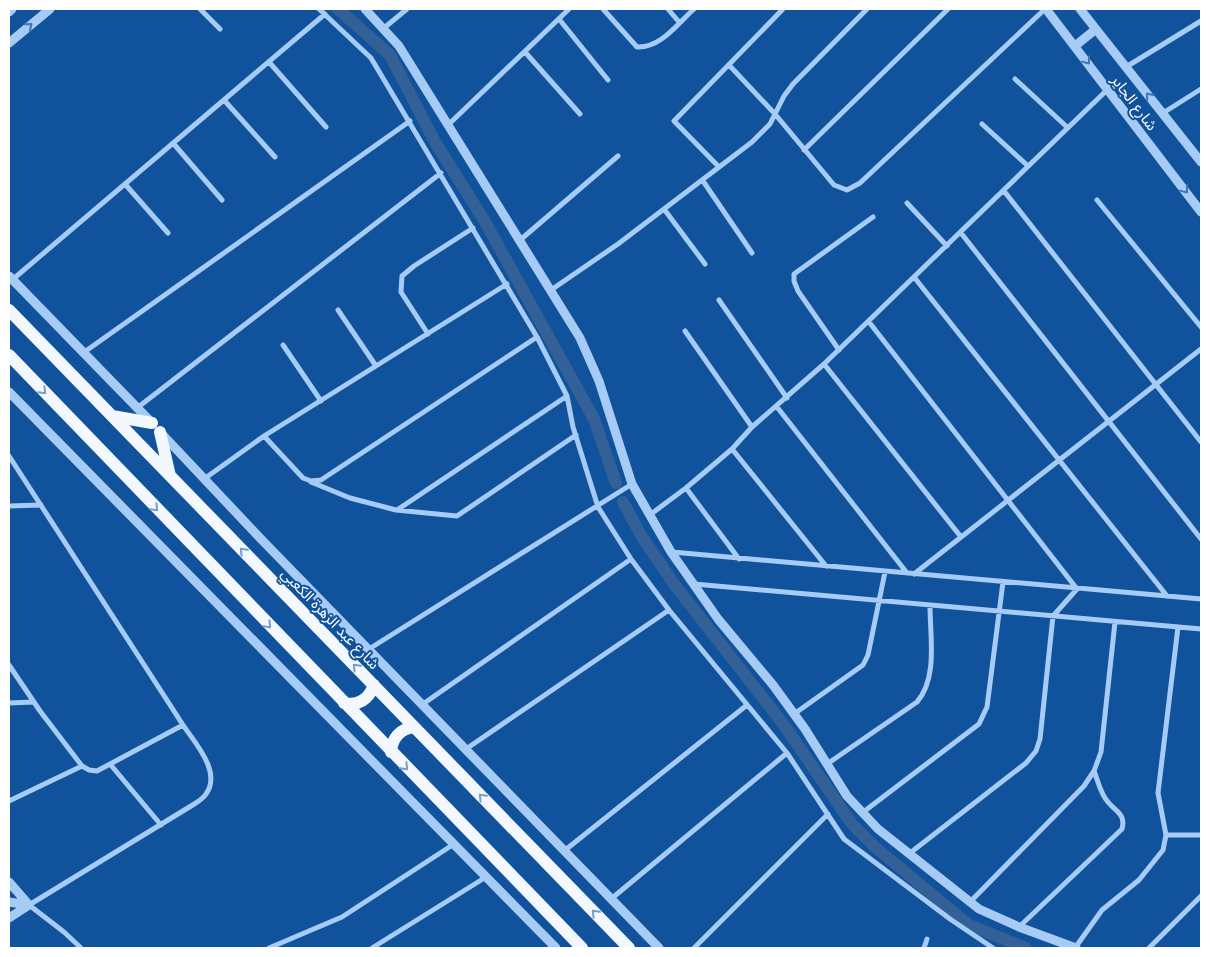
<svg xmlns="http://www.w3.org/2000/svg" width="1210" height="957" font-family="Lato,'Noto Sans Arabic',sans-serif">
  <rect width="100%" height="100%" fill="#11529c"/>
  <g fill="none" stroke-linecap="round" stroke-linejoin="round">
    <path stroke="#336197" stroke-width="12" d="M 338,9 L 390,55 L 435,142 L 484,220 L 594,419 L 616,483
      M 623,502 L 642,537 L 674,584 L 784,725 L 852,824 L 875,847 L 969,925 L 1026,948"/>
    <path stroke="#a6ccf5" stroke-width="5" d="M 200,9 L 220,29
      M 319,9 L 371,58 L 537,337 L 567,396 L 573,427 L 598,507 L 631,559 L 669,610 L 787,753 L 844,839 L 950,919 L 993,948
      M 603,9 L 637,47 C 661,48 677,24 694,9
      M 668,9 L 679,22
      M 559,19 L 608,80
      M 384,28 L 407,9
      M 525,52 L 580,114
      M 269,62 L 326,127
      M 729,65 L 775,114 L 834,185 L 847,190 L 860,183 L 1045,9
      M 1126,67 L 1201,21
      M 1015,79 L 1067,127
      M 224,100 L 275,157
      M 1163,113 L 1201,89
      M 982,124 L 1028,166
      M 448,125 L 569,9
      M 173,143 L 222,200
      M 804,150 L 948,9
      M 719,167 L 674,121 L 783,9
      M 703,181 L 752,253
      M 125,184 L 168,233
      M 1004,191 L 1201,442
      M 1097,200 L 1201,327
      M 907,203 L 947,246
      M 664,209 L 705,264
      M 961,233 L 1201,539
      M 519,241 L 618,156
      M 914,277 L 1167,596
      M 12,280 L 325,14
      M 551,290 L 618,244 L 752,142 L 770,124 L 784,96 L 793,84 L 867,9
      M 719,300 L 787,398
      M 338,310 L 376,366
      M 869,322 L 1077,589 L 1053,616 L 1040,739 L 1036,751 L 1026,763 L 910,853
      M 685,331 L 752,427
      M 428,334 L 401,292 L 402,276 L 414,266 L 473,228
      M 283,345 L 321,401
      M 839,350 L 798,291 L 794,281 L 794,274 L 873,217
      M 83,353 L 410,121
      M 824,364 L 961,537
      M 777,407 L 907,573
      M 137,408 L 441,173
      M 264,436 L 303,478 L 311,481 L 321,480 L 537,337
      M 732,449 L 826,566
      M 9,456 L 183,725 C 195,743 222,772 206,794 C 203,799 196,803 191,806 L 29,905 L 64,932 L 81,948
      M 204,479 L 264,436 L 507,284
      M 311,482 L 350,498 L 396,510 L 457,516 L 576,435
      M 686,488 L 739,559
      M 9,506 L 41,505
      M 397,510 L 567,396
      M 651,514 L 686,488 L 732,449 L 752,427 L 824,364 L 1108,89
      M 672,552 L 1201,599
      M 914,574 L 1201,349
      M 694,584 L 1201,629
      M 369,649 L 632,484
      M 9,665 L 40,711 L 82,766 L 89,770 L 97,771 L 183,725
      M 9,703 L 34,702
      M 423,704 L 631,559
      M 794,714 L 863,665 L 868,655 L 885,572
      M 466,749 L 669,610
      M 110,764 L 161,825
      M 827,764 L 917,702 C 938,678 930,636 930,606
      M 9,801 L 82,766
      M 862,813 L 979,724 L 987,707 L 1003,582
      M 1166,835 L 1201,835
      M 564,851 L 747,705
      M 611,899 L 787,753
      M 970,902 L 1084,786 L 1094,771 L 1101,752 L 1115,622
      M 1019,927 L 1122,829 C 1126,814 1116,812 1108,802 C 1101,795 1098,781 1094,771
      M 269,948 L 342,917 L 454,844
      M 372,948 L 486,877
      M 694,948 L 828,814
      M 924,948 L 927,939
      M 1075,948 L 1102,910 L 1139,880 L 1163,850 L 1166,835 L 1158,793 L 1178,627
      M 1149,948 L 1201,896"/>
    <path stroke="#a6ccf5" stroke-width="9" d="M 365,9 L 399,46 L 580,338 L 599,381 L 632,484 L 671,552 L 718,619 L 773,685 L 805,729 L 847,796 L 878,829 L 979,909 L 1019,927 L 1076,948
      M 1046,9 L 1201,212
      M 1080,9 L 1201,162
      M 9,12 L 12,9
      M 9,43 L 50,9
      M 1075,46 L 1096,29
      M 9,276 L 152,423
      M 9,392 L 556,948
      M 161,433 L 260,538 L 659,948
      M 9,882 L 29,905
      M 9,902 L 29,905
      M 9,918 L 29,905"/>
    <path stroke="#f3f8ff" stroke-width="12" d="M 9,310 L 629,948
      M 9,355 L 582,948
      M 112,416 L 152,423
      M 160,432 L 170,476
      M 344,703 C 359,706 369,699 374,685
      M 391,752 C 392,738 400,729 414,727"/>
  </g>
  <defs><path id="oneway-chevron" d="M-2-3.5L2.5 0L-2 3.5" fill="none" stroke-width="1.6" stroke-linecap="round" stroke-linejoin="round" transform="scale(1.25)"/></defs>
  <g stroke="#3e77b7">
    <use href="#oneway-chevron" transform="translate(29 26) rotate(-40)"/>
    <use href="#oneway-chevron" transform="translate(1087 61) rotate(53)"/>
    <use href="#oneway-chevron" transform="translate(1149 96) rotate(-128)"/>
    <use href="#oneway-chevron" transform="translate(1185 190) rotate(53)"/>
  </g>
  <g stroke="#779dc9">
    <use href="#oneway-chevron" transform="translate(43 391) rotate(46)"/>
    <use href="#oneway-chevron" transform="translate(155 508) rotate(46)"/>
    <use href="#oneway-chevron" transform="translate(243 551) rotate(-134)"/>
    <use href="#oneway-chevron" transform="translate(268 625) rotate(46)"/>
    <use href="#oneway-chevron" transform="translate(356 667) rotate(-134)"/>
    <use href="#oneway-chevron" transform="translate(405 767) rotate(46)"/>
    <use href="#oneway-chevron" transform="translate(482 797) rotate(-134)"/>
    <use href="#oneway-chevron" transform="translate(595 913) rotate(-134)"/>
  </g>
  <g text-anchor="middle" dominant-baseline="central" stroke-width="4" stroke-linejoin="round" paint-order="stroke">
    <g font-size="15" fill="#fff" stroke="#11529c">
      <text transform="translate(1135 102) rotate(53)">شارع الجاير</text>
      <text transform="translate(331 618) rotate(46)">شارع عبد الزهرة الكعبي</text>
    </g>
  </g>
  <rect width="1210" height="957" fill="none" stroke="#ffffff" stroke-width="20"/>
</svg>
